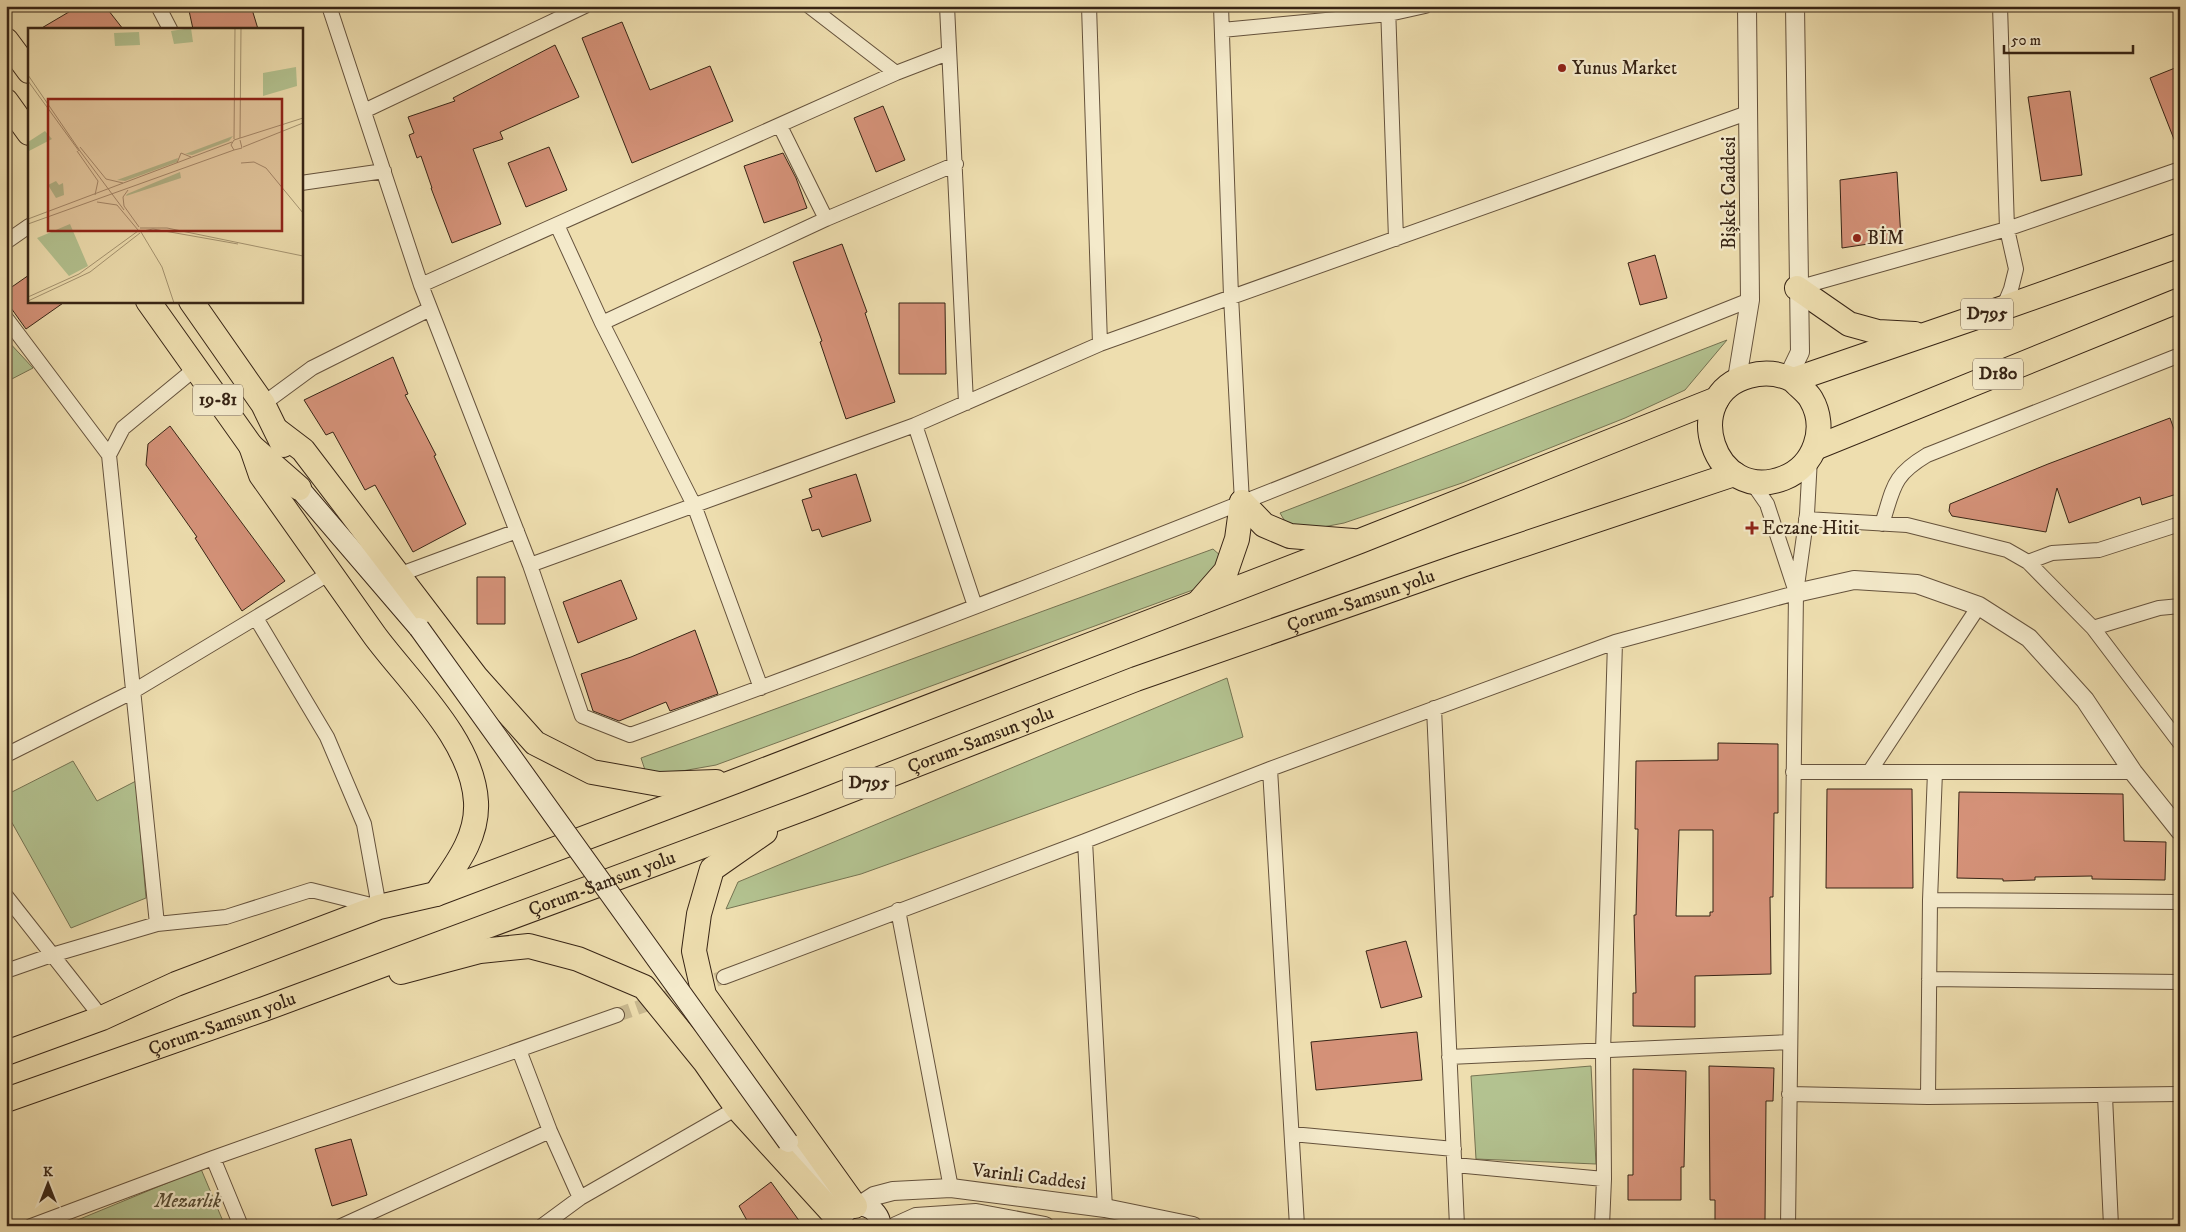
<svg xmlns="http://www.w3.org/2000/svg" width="2186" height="1232" font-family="'IM FELL DW Pica',serif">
  <rect width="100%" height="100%" fill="#eedeaf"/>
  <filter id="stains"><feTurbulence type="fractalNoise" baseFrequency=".004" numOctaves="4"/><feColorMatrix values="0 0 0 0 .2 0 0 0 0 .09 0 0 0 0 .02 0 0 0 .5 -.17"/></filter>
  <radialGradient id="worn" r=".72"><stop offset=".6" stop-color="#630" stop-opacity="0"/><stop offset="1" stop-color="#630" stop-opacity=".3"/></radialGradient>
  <path fill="#b3c290" stroke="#757352" d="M 6,339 L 33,368 L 6,382 Z
    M 1727,340 L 1685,390 L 1625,418 L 1462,483 L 1344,523 L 1292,533 L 1280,513 Z
    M 1213,549 L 1222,557 L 1201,587 L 716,765 L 682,771 L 646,773 L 641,758 Z
    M 1227,678 L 1243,737 L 861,874 L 726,909 L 738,882 Z
    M 73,761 L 97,801 L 136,781 L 146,898 L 71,928 L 6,812 L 6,795 Z
    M 1591,1066 L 1596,1164 L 1476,1159 L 1471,1076 Z
    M 201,1169 L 225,1226 L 63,1226 Z"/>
  <path fill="#d59279" stroke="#372415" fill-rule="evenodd" d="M 79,6 L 105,6 L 123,29 L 40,29 Z
    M 188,6 L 251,6 L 258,29 L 193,29 Z
    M 622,22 L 650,90 L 710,66 L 733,121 L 632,163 L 582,38 Z
    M 555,45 L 579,97 L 500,132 L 503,139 L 473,149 L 501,224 L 452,243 L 431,188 L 432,188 L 421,156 L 417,158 L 409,135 L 414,133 L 408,117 L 455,101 L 453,98 Z
    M 2180,66 L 2180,152 L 2179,152 L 2150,78 Z
    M 2070,91 L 2082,175 L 2041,181 L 2028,97 Z
    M 883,106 L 905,160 L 876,172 L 854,118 Z
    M 549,147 L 567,190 L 526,207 L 508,163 Z
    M 783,153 L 796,178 L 807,208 L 764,223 L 744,166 Z
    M 1897,172 L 1901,239 L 1842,248 L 1840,180 Z
    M 842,244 L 867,312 L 865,313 L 895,402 L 846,419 L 820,342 L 822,341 L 793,262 Z
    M 1655,255 L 1667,298 L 1640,305 L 1628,263 Z
    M 29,275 L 29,301 L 66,301 L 26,329 L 6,301 L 6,291 Z
    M 899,303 L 945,303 L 946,374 L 899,374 Z
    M 393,357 L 408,394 L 405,395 L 436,455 L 434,456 L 466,524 L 413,552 L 375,485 L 365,490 L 333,432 L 326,435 L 304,400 Z
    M 2170,418 L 2180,446 L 2180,493 L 2142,505 L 2140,497 L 2069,523 L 2057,488 L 2046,532 L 1952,516 L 1949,511 L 1950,504 L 2048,464 Z
    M 170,426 L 285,581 L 242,611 L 195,538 L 197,537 L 146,465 L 148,444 Z
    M 856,474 L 871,521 L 822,537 L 819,529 L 812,531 L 802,500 L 812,497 L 809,489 Z
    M 477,577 L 505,577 L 505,624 L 477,624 Z
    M 621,580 L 637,619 L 578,643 L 563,602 Z
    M 695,630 L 718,694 L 670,711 L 666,702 L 619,721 L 593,711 L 581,674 L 631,657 Z
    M 1718,743 L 1778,744 L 1778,813 L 1774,813 L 1773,897 L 1770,897 L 1771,974 L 1695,976 L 1695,1027 L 1633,1026 L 1633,993 L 1636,993 L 1634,915 L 1636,915 L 1638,829 L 1635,829 L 1636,761 L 1718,760 ZM 1679,830 L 1713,830 L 1713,912 L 1710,912 L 1710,916 L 1676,916 Z
    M 1827,789 L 1912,789 L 1913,888 L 1826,888 Z
    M 1959,792 L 2123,794 L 2124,841 L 2166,842 L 2165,880 L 2092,879 L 2092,876 L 2035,877 L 2035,880 L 2003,881 L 2003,879 L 1957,878 Z
    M 1406,941 L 1422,997 L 1381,1008 L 1366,951 Z
    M 1417,1032 L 1422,1080 L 1316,1090 L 1311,1042 Z
    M 1709,1066 L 1774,1068 L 1773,1101 L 1766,1101 L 1765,1221 L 1715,1221 L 1715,1200 L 1710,1200 Z
    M 1633,1069 L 1686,1071 L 1684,1167 L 1681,1167 L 1681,1200 L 1628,1200 L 1628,1175 L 1633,1175 Z
    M 351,1139 L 367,1195 L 332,1206 L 315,1149 Z
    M 771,1182 L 803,1226 L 750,1226 L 739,1206 Z"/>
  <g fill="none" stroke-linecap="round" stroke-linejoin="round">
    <path stroke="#c9b990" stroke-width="14" stroke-dasharray="14 7" stroke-linecap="butt" d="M 617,1015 L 724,977"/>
    <g stroke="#65523c" stroke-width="16">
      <path id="minor" d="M 158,6 L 170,29
        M 329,6 L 421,285 L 530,565 L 582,716 L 630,735 C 1007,600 1378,448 1750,300
        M 809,6 L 896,73
        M 947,6 L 966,403
        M 1089,6 L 1100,344
        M 1221,6 L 1231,296 L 1242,502
        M 1388,6 L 1396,239
        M 2000,6 L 2007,229 L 2016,269 L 2011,289 L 2003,308
        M 1222,30 L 1389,14 L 1425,6
        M 364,111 L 585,6
        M 780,126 L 826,219
        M 301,183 L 384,171
        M 557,225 L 602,323 L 694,505 L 761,688
        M 6,242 L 29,226
        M 421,285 L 896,73 L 948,53
        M 1797,288 L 2007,229 L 2180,169
        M 6,318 L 109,455 L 157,924
        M 602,323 L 826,219 L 956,164
        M 263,404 L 312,368 L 430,309
        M 915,425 L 975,606
        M 109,455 L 123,428 L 196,368
        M 1751,481 L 1767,504 L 1795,589
        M 1806,519 L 1907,525 L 2007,550 L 2028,562 L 2093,628 L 2180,743
        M 1882,524 C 1894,487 1892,476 1927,455 L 2180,355
        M 2028,562 L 2052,553 L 2099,550 L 2180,524
        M 530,565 L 915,425 L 1100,344 L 1750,112
        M 398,575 L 517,531
        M 2093,628 L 2159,608 L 2180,606
        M 1434,708 L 1457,1226
        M 6,755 L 132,692 L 330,573
        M 1270,769 L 1297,1226
        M 1870,771 L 1979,606
        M 1793,772 L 2133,772
        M 1085,841 L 1105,1208
        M 6,896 L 102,1018
        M 1930,900 L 2180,902
        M 898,910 L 951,1188
        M 6,971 L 52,955 L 157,924 L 226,917 L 311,890 L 379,907 L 364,824 L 327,737 L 256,618
        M 724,977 L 1085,841 L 1270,769 L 1615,642 L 1796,593
        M 1929,979 L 2180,982
        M 519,1050 L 550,1131 L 580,1198
        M 1449,1057 L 1789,1042
        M 1789,1094 L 1928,1097 L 2180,1094
        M 2105,1096 L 2111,1226
        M 1928,1097 L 1930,900 L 1935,772
        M 1292,1134 L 1454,1149
        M 213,1158 L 241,1226
        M 1455,1165 L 1604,1179
        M 31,1226 L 213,1158 L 617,1015
        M 341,1226 L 550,1131
        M 542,1226 L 580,1198 L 737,1108
        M 1602,1226 L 1604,1179 L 1603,1052 L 1615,642
        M 1788,1226 L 1796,593 L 1807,514 L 1810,458"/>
    </g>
    <g stroke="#65523c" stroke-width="20">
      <path id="tertiary" d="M 1788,377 L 1800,352 L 1795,6
        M 1737,379 L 1750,300 L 1747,6
        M 1796,593 L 1854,580 L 1917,584 L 1979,606 L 2029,638 L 2085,700 L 2133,772 L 2180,831
        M 860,1205 L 874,1196 L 893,1191 L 951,1188 L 1105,1208 L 1193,1226
        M 896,1226 L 916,1217 L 976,1213 L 1045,1226"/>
    </g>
    <g stroke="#372415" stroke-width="22">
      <path id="secondary" d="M 299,488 L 419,628
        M 788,1142 L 846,1211
        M 843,1215 C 856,1198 879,1206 881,1226"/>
    </g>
    <g stroke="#372415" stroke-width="26">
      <g id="trunk">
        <path d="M 6,40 L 29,71"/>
        <path d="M 6,101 L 29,133"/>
        <path d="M 1797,288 L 1849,324 L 1878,332 L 1915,334"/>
        <path d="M 148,301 L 251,446 L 299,488"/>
        <path d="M 191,301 L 263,404 L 283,445"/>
        <path d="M 1793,380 C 1798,386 1807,392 1811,399 C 1828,428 1815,466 1784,478 C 1713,506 1678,395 1749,376 C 1763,372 1779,373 1793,380 L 2003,308 L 2180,245"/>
        <path d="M 278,431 L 303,450 L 476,677 L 535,743 L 592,772 L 659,784 L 716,782"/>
        <path d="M 251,446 L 261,475 C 299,529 337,583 375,636 C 410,683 473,741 476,802 C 478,838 455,866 436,894"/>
        <path d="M 1815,448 L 2180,300"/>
        <path d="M 1242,502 L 1264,525 L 1290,536 L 1353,541"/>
        <path d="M 1198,603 L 1226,571 L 1237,539 L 1242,502"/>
        <path d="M 765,832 L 712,869 L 699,914 L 694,951 L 704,995 L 855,1206"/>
        <path d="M 401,972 L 480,951 L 529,946 L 578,959 L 644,987 L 705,1062 L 737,1108 L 840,1221"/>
        <path d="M 6,1053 L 102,1018 L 176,984 L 379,907 L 436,894 L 736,781 L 1360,541 L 1717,399"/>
        <path id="s1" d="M 6,1100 L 264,1009 L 810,806 L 1136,679 L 1462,565 L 1734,474"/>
      </g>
    </g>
    <use href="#minor" stroke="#f4eacb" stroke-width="14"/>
    <use href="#tertiary" stroke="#f4eacb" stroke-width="18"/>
    <use href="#secondary" stroke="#f4eacb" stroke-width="20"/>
    <use href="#trunk" stroke="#eedeaf" stroke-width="24"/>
    <g stroke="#372415" stroke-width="22" stroke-linecap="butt">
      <path id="secondary-bridge" d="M 419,628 L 788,1142"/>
    </g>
    <use href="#secondary-bridge" stroke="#f4eacb" stroke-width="20"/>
  </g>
  <g fill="#8f2418" stroke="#f4eacb" stroke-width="2">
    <circle cx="1562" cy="68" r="5"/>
    <circle cx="1857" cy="238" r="5"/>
    <path d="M1749.5 520.5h5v5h5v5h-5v5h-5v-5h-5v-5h5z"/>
  </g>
  <g text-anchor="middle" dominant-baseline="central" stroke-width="4.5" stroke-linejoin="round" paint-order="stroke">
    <g fill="#f4eacb" stroke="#705f4c" stroke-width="1">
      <rect x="1961" y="298.5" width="52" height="31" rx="4"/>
      <rect x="1973" y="358.5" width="50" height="31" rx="4"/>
      <rect x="193" y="384.5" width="50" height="31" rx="4"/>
      <rect x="843" y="767.5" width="52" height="31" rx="4"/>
    </g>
    <g font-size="18" font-weight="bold" fill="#372415">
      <text x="1987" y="314">D795</text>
      <text x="1998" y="374">D180</text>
      <text x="218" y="400">19-81</text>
      <text x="869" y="783">D795</text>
    </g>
    <g font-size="19" fill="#372415" stroke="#f4eacb" text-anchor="start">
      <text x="1572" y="68">Yunus Market</text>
      <text x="1867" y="238">BİM</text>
      <text x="1762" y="528">Eczane Hitit</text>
    </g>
    <g font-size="19" fill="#372415" stroke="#f4eacb">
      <text transform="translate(1729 193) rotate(-90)">Bişkek Caddesi</text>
      <text stroke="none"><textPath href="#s1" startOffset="1444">Çorum-Samsun yolu</textPath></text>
      <text stroke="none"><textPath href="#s1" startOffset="1039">Çorum-Samsun yolu</textPath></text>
      <text stroke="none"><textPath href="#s1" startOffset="634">Çorum-Samsun yolu</textPath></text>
      <text stroke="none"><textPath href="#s1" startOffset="229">Çorum-Samsun yolu</textPath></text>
      <text transform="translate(1029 1177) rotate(7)">Varinli Caddesi</text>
    </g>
    <g font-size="19" font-style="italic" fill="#564c34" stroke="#f4eacb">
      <text x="188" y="1201">Mezarlık</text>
    </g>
  </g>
  <g transform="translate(28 28)">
    <rect width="275" height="275" fill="#eedeaf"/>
    <path d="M 163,0 L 165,14 L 146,16 L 143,3 ZM 111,4 L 112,17 L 87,18 L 86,5 ZM 268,39 L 269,58 L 235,68 L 235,45 ZM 17,103 L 24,111 L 1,123 L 0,114 ZM 205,108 L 201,113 L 164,127 L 157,126 ZM 150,130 L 149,134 L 97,153 L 89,152 ZM 152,144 L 153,150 L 98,168 L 99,166 ZM 28,153 L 31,157 L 35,155 L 36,167 L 28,170 L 20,157 ZM 42,196 L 60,238 L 41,248 L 9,210 Z" fill="#b3c290"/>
    <path fill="none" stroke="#a59471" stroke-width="1" d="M 0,47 L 52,123M 0,53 L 51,123M 212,110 L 213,0M 206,111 L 207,0M 212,112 L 214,120 L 206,122 L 203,117 L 206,112 L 275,90M 52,119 L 78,151 L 95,155M 215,119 L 275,95M 49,123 L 70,153 L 67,167M 52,123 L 96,182M 149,135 L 153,125 L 163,129M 213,135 L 226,134 L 238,140 L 275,185M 100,162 L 95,169 L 96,178 L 111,199M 69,174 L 89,177 L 110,202M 0,191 L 204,114M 0,196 L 206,122M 112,200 L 139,200 L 275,228M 115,203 L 125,201 L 210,216M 113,204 L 134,239 L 146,275M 0,269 L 51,246 L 110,203M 0,273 L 62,244 L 112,205"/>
    <path fill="#8f2418" fill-opacity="0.15" stroke="#8f2418" stroke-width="2.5" d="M 20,71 L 254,71 L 254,203 L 20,203 Z"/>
    <rect width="275" height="275" fill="none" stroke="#372415" stroke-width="2.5"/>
  </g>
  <rect width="2186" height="1232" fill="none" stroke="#eedeaf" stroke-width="25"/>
  <rect x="8" y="8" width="2171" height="1217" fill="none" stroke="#372415" stroke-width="2.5"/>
  <rect x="12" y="12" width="2161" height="1207" fill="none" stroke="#372415"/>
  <g transform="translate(48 1184)" stroke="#f4eacb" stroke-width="4" paint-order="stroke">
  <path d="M0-4L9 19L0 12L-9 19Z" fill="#372415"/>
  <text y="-8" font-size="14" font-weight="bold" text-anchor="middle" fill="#372415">K</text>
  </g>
  <path d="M2004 45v8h129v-8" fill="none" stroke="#372415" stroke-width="2.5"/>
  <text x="2011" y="45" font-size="15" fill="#372415" stroke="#f4eacb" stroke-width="4" paint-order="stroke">50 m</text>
  <rect width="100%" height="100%" filter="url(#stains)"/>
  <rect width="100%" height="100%" fill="url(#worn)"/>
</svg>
